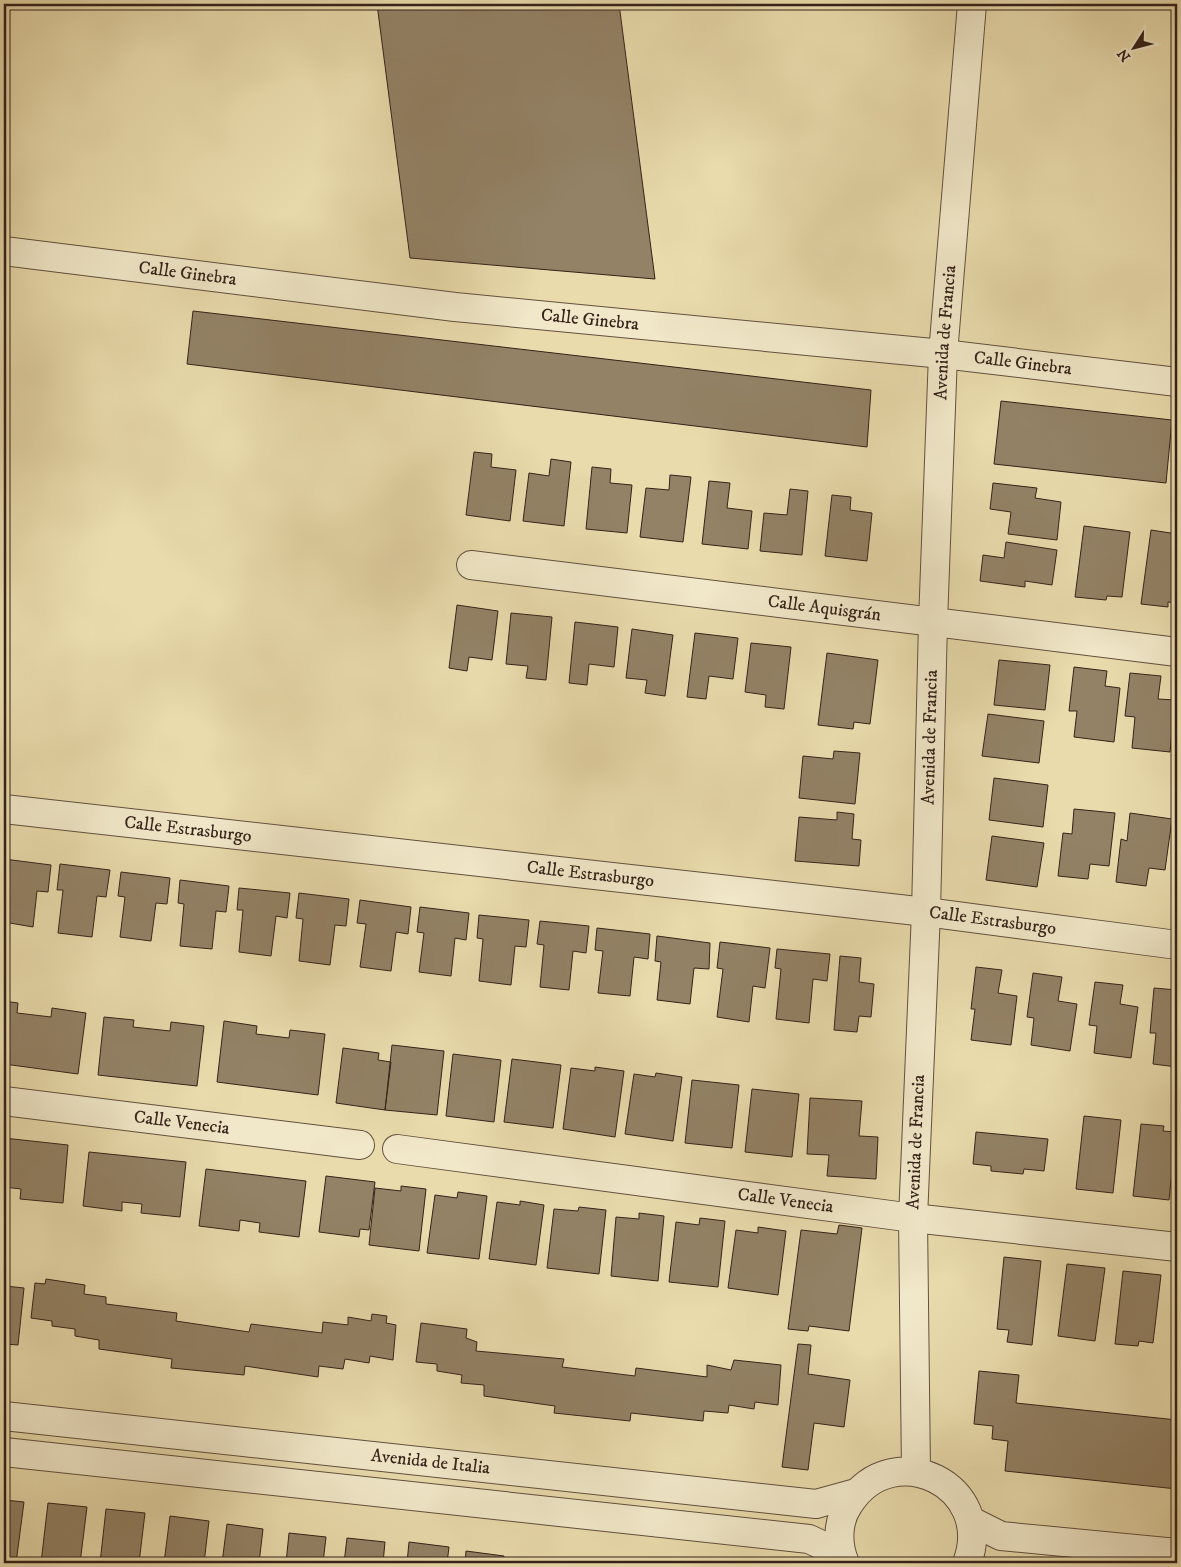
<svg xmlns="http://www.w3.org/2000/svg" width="1181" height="1567" font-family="'IM FELL DW Pica',serif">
  <rect width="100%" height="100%" fill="#e9dbac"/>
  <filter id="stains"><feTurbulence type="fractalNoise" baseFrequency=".004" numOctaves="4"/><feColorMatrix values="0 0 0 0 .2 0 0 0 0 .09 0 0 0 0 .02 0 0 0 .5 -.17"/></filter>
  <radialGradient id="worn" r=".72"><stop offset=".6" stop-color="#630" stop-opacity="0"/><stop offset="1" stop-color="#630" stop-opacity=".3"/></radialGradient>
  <path fill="#938266" stroke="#35221a" d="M 377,4 L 619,4 L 655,279 L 410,258 Z
    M 193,311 L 871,390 L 867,447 L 187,364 Z
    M 1001,401 L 1172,420 L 1166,483 L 994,464 Z
    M 474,452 L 492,454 L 491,467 L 516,470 L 510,521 L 466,515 Z
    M 551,459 L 571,462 L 564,526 L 523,521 L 529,473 L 549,476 Z
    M 592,467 L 611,469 L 610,483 L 632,485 L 627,533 L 586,529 Z
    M 670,475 L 691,477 L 683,542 L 640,537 L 646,488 L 669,490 Z
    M 709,481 L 730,483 L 727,508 L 752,511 L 748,549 L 702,544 Z
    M 993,483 L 1037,488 L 1035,498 L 1061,502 L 1057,540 L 1008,534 L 1011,512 L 990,509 Z
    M 790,489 L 808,491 L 802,555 L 760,551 L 764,513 L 787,515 Z
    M 832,495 L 851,497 L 850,510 L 872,513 L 867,561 L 825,556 Z
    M 1084,526 L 1130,532 L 1122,597 L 1107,596 L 1106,600 L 1075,597 Z
    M 1151,530 L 1177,534 L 1177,603 L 1168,602 L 1168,607 L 1141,604 Z
    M 1006,542 L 1057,550 L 1052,585 L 1025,581 L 1025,587 L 980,581 L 983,555 L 1004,558 Z
    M 457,605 L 498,611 L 492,660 L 469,657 L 467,671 L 449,668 Z
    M 511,613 L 552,617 L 546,680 L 526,678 L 528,666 L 506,664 Z
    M 575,622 L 618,627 L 614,667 L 589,664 L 587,685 L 569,683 Z
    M 632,629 L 673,635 L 665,696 L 645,693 L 647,680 L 626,678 Z
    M 695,633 L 738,638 L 733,679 L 709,676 L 706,699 L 687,697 Z
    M 751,643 L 791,647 L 784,709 L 765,707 L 766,695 L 745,692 Z
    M 827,653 L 878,660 L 870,724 L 854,722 L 853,729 L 818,725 Z
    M 999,660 L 1050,665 L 1045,710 L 994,705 Z
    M 1074,667 L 1107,671 L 1105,686 L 1120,688 L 1114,742 L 1074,737 L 1077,711 L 1069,711 Z
    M 1130,673 L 1161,676 L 1158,699 L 1175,700 L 1170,752 L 1132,748 L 1135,717 L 1125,716 Z
    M 988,714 L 1044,721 L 1039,763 L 982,756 Z
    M 834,751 L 860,753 L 855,804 L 799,798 L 803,756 L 833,759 Z
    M 994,778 L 1048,785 L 1043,827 L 989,820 Z
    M 1074,809 L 1115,813 L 1109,866 L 1090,864 L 1088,879 L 1058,876 L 1063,833 L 1072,834 Z
    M 837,812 L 854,814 L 852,839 L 861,840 L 859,866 L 795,861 L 799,817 L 837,820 Z
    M 1130,813 L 1172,819 L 1165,870 L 1149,868 L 1146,886 L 1116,882 L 1121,839 L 1127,841 Z
    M 992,836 L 1044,843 L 1037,887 L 986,880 Z
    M 1177,851 L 1177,891 L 1175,890 Z
    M 4,859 L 51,865 L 48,892 L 37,891 L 33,927 L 4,922 L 5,884 L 4,883 Z
    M 60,864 L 110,870 L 106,897 L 97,896 L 92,937 L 58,933 L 63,890 L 57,890 Z
    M 121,872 L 170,878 L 167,904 L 156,903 L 151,941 L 120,937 L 125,897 L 118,896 Z
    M 180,880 L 229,886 L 226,912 L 216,911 L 212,949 L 180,946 L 184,904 L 178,903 Z
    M 239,888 L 290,893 L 287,918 L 276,916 L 271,956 L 239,952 L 243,910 L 237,910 Z
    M 299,893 L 349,899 L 346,926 L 335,925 L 330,965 L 299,961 L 303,919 L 296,918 Z
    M 360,900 L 411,907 L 408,934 L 396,932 L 391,971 L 360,967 L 366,924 L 357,923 Z
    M 420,907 L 469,913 L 466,940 L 455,938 L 451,976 L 419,972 L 424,933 L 417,932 Z
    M 479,915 L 529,920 L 526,947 L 515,946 L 511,985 L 479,981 L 483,939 L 477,938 Z
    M 540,921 L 589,926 L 586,953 L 573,951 L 569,990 L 540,987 L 544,945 L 537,944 Z
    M 597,928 L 650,934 L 648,959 L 634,957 L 630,996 L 598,993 L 603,951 L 595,950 Z
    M 657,936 L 710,943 L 709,969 L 694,968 L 690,1004 L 657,1000 L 661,962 L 655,961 Z
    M 720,942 L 770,948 L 765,988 L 753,986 L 749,1022 L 717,1017 L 723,969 L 717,968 Z
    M 777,949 L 830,954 L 827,981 L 813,979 L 809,1023 L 776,1019 L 781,969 L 775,968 Z
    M 840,956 L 861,958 L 859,982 L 874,984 L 871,1017 L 859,1016 L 857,1032 L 834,1030 Z
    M 976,967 L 1002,970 L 998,993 L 1017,996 L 1011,1045 L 971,1040 L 975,1009 L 971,1009 Z
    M 1033,973 L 1062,977 L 1058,1001 L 1077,1004 L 1070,1051 L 1031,1045 L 1034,1018 L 1027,1017 Z
    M 1095,982 L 1123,985 L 1120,1004 L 1138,1007 L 1131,1058 L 1094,1053 L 1097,1026 L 1089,1025 Z
    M 1154,988 L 1177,990 L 1177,1067 L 1153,1064 L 1156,1033 L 1150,1033 Z
    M 4,1001 L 18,1003 L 17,1013 L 51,1017 L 52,1008 L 86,1013 L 78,1074 L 4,1064 Z
    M 104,1017 L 134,1020 L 133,1027 L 170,1031 L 171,1022 L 204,1026 L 197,1086 L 98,1075 Z
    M 224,1021 L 257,1026 L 256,1034 L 289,1038 L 290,1030 L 325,1034 L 318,1095 L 217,1082 Z
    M 392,1045 L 444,1051 L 437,1115 L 385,1110 Z
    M 343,1048 L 379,1053 L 378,1060 L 391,1062 L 385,1110 L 336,1103 Z
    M 453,1054 L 501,1060 L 494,1122 L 446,1116 Z
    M 512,1059 L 561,1065 L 553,1128 L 504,1122 Z
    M 595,1067 L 624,1071 L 615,1137 L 563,1129 L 571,1068 L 595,1071 Z
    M 656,1073 L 682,1077 L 673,1141 L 625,1134 L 634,1074 L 655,1077 Z
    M 692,1080 L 739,1085 L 732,1148 L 685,1143 Z
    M 752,1089 L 799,1094 L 792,1157 L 745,1152 Z
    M 810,1098 L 862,1101 L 859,1136 L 878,1137 L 876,1179 L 827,1176 L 829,1155 L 807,1154 Z
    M 1084,1116 L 1121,1120 L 1113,1193 L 1076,1189 Z
    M 1141,1124 L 1164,1126 L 1163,1131 L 1176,1132 L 1169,1200 L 1133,1196 Z
    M 976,1132 L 1048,1139 L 1044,1171 L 1024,1169 L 1023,1174 L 991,1171 L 991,1166 L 973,1164 Z
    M 4,1138 L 68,1145 L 63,1203 L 20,1199 L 21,1189 L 4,1187 Z
    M 89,1152 L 186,1162 L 180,1217 L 141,1213 L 142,1204 L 122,1202 L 122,1211 L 83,1206 Z
    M 206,1169 L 306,1181 L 299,1237 L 259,1232 L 260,1223 L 240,1220 L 239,1231 L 199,1226 Z
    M 326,1176 L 375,1182 L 369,1230 L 360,1229 L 359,1237 L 319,1232 Z
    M 401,1186 L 426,1189 L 419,1251 L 369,1245 L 375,1188 L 401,1191 Z
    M 458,1192 L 487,1196 L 479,1259 L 427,1253 L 435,1195 L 457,1198 Z
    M 520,1201 L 544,1205 L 536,1265 L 489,1259 L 497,1202 L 520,1205 Z
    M 579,1207 L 606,1210 L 599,1274 L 547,1268 L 554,1209 L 578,1211 Z
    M 639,1213 L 664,1216 L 658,1281 L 611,1276 L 616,1217 L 639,1219 Z
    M 700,1218 L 725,1221 L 718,1287 L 669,1282 L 676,1222 L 699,1225 Z
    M 839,1225 L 862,1228 L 849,1331 L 809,1326 L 808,1331 L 788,1329 L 801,1230 L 837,1234 Z
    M 758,1227 L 786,1231 L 778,1295 L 728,1288 L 736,1230 L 758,1233 Z
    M 1004,1257 L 1041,1261 L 1032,1345 L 1007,1342 L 1009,1330 L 997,1329 Z
    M 1067,1264 L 1105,1268 L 1095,1341 L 1058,1336 Z
    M 1123,1271 L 1161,1275 L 1153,1343 L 1139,1341 L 1138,1346 L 1115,1344 Z
    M 46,1279 L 85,1285 L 84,1294 L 106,1297 L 106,1304 L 177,1313 L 176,1321 L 249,1332 L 251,1324 L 322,1333 L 323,1322 L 348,1325 L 348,1317 L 371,1321 L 372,1314 L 387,1316 L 386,1323 L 396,1325 L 393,1360 L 370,1356 L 369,1363 L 345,1359 L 343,1369 L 319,1366 L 318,1377 L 245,1366 L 244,1375 L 171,1368 L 172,1359 L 99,1349 L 99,1340 L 75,1336 L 75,1329 L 52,1326 L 52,1321 L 31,1318 L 35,1283 L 45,1284 Z
    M 5,1286 L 24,1288 L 18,1345 L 4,1344 Z
    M 421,1323 L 467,1329 L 466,1338 L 477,1342 L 476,1351 L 564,1359 L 562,1367 L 635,1376 L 636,1368 L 707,1377 L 707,1365 L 731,1370 L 734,1360 L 781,1365 L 778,1405 L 755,1402 L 754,1409 L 729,1405 L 728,1413 L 704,1411 L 703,1421 L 631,1413 L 630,1421 L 554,1413 L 555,1406 L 484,1396 L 484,1385 L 461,1383 L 462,1375 L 437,1371 L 437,1364 L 416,1362 Z
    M 798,1344 L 811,1345 L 808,1374 L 850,1380 L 844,1427 L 814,1423 L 808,1470 L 782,1467 Z
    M 979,1371 L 1019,1375 L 1016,1403 L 1177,1420 L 1177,1489 L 1005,1471 L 1008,1441 L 992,1439 L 993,1426 L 974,1424 Z
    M 4,1500 L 24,1502 L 16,1563 L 4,1563 Z
    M 48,1503 L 87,1507 L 80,1563 L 41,1563 Z
    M 106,1509 L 145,1513 L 139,1563 L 100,1563 Z
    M 170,1516 L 209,1521 L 204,1563 L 164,1563 Z
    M 227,1524 L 263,1529 L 259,1563 L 222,1563 Z
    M 289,1533 L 326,1537 L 323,1563 L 286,1563 Z
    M 347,1538 L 385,1542 L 383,1563 L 344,1563 Z
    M 409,1542 L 449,1547 L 447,1563 L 407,1563 Z
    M 466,1551 L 504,1556 L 503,1563 L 465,1563 Z
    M 530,1558 L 566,1563 L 529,1563 Z"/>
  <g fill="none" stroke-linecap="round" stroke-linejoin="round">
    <g stroke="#62503e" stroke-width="30">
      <g id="minor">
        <path id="s1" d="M 4,251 L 455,307 L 943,354 L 1177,382"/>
        <path id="s2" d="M 471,565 L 1177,652"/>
        <path id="s3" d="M 4,809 L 926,912 L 1177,945"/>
        <path id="s4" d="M 4,1101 L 360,1145"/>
        <path id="s5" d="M 397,1149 L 913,1218 L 1177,1247"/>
        <path d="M 971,1521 L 1001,1536 L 1177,1553"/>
      </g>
    </g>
    <g stroke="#62503e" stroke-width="30">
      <g id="tertiary">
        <path id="s6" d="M 4,1416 L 816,1504 L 856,1493"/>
        <path d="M 4,1452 L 809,1539 L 841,1554"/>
        <path id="s7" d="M 916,1472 L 913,1218 L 926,912 L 933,622 L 943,354 L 972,4"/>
        <path d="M 845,1563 C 837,1545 837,1521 849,1504 C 893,1435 996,1486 967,1563"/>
      </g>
    </g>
    <use href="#minor" stroke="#f1e8c9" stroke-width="28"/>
    <use href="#tertiary" stroke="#f1e8c9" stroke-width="28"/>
  </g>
  <g text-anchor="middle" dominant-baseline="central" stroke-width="4" stroke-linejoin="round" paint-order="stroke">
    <g font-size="18" fill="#35221a" stroke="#f1e8c9">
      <text stroke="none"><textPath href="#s1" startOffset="185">Calle Ginebra</textPath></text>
      <text stroke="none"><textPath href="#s1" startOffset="590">Calle Ginebra</textPath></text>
      <text stroke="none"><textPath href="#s7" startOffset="1140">Avenida de Francia</textPath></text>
      <text stroke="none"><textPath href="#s1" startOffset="1025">Calle Ginebra</textPath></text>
      <text stroke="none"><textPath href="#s2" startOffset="356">Calle Aquisgrán</textPath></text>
      <text stroke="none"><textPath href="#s7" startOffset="735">Avenida de Francia</textPath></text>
      <text stroke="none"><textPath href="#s3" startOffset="185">Calle Estrasburgo</textPath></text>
      <text stroke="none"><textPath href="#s3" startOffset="590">Calle Estrasburgo</textPath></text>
      <text stroke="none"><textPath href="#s3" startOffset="995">Calle Estrasburgo</textPath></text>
      <text stroke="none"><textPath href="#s4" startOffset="179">Calle Venecia</textPath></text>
      <text stroke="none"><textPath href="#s7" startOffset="330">Avenida de Francia</textPath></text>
      <text stroke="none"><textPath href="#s5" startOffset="392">Calle Venecia</textPath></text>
      <text stroke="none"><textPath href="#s6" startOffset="429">Avenida de Italia</textPath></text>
    </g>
  </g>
  <rect width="1181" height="1567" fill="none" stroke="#e9dbac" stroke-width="20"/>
  <rect x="5" y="5" width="1171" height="1557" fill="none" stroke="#35221a" stroke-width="2.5"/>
  <rect x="10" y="10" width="1161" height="1547" fill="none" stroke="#35221a"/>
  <g transform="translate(1134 48) rotate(234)" stroke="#f1e8c9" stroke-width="4" paint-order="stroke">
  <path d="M0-4L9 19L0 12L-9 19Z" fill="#35221a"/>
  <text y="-8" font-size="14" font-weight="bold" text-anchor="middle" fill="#35221a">N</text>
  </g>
  <rect width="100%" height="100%" filter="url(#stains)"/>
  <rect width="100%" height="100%" fill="url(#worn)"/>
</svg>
